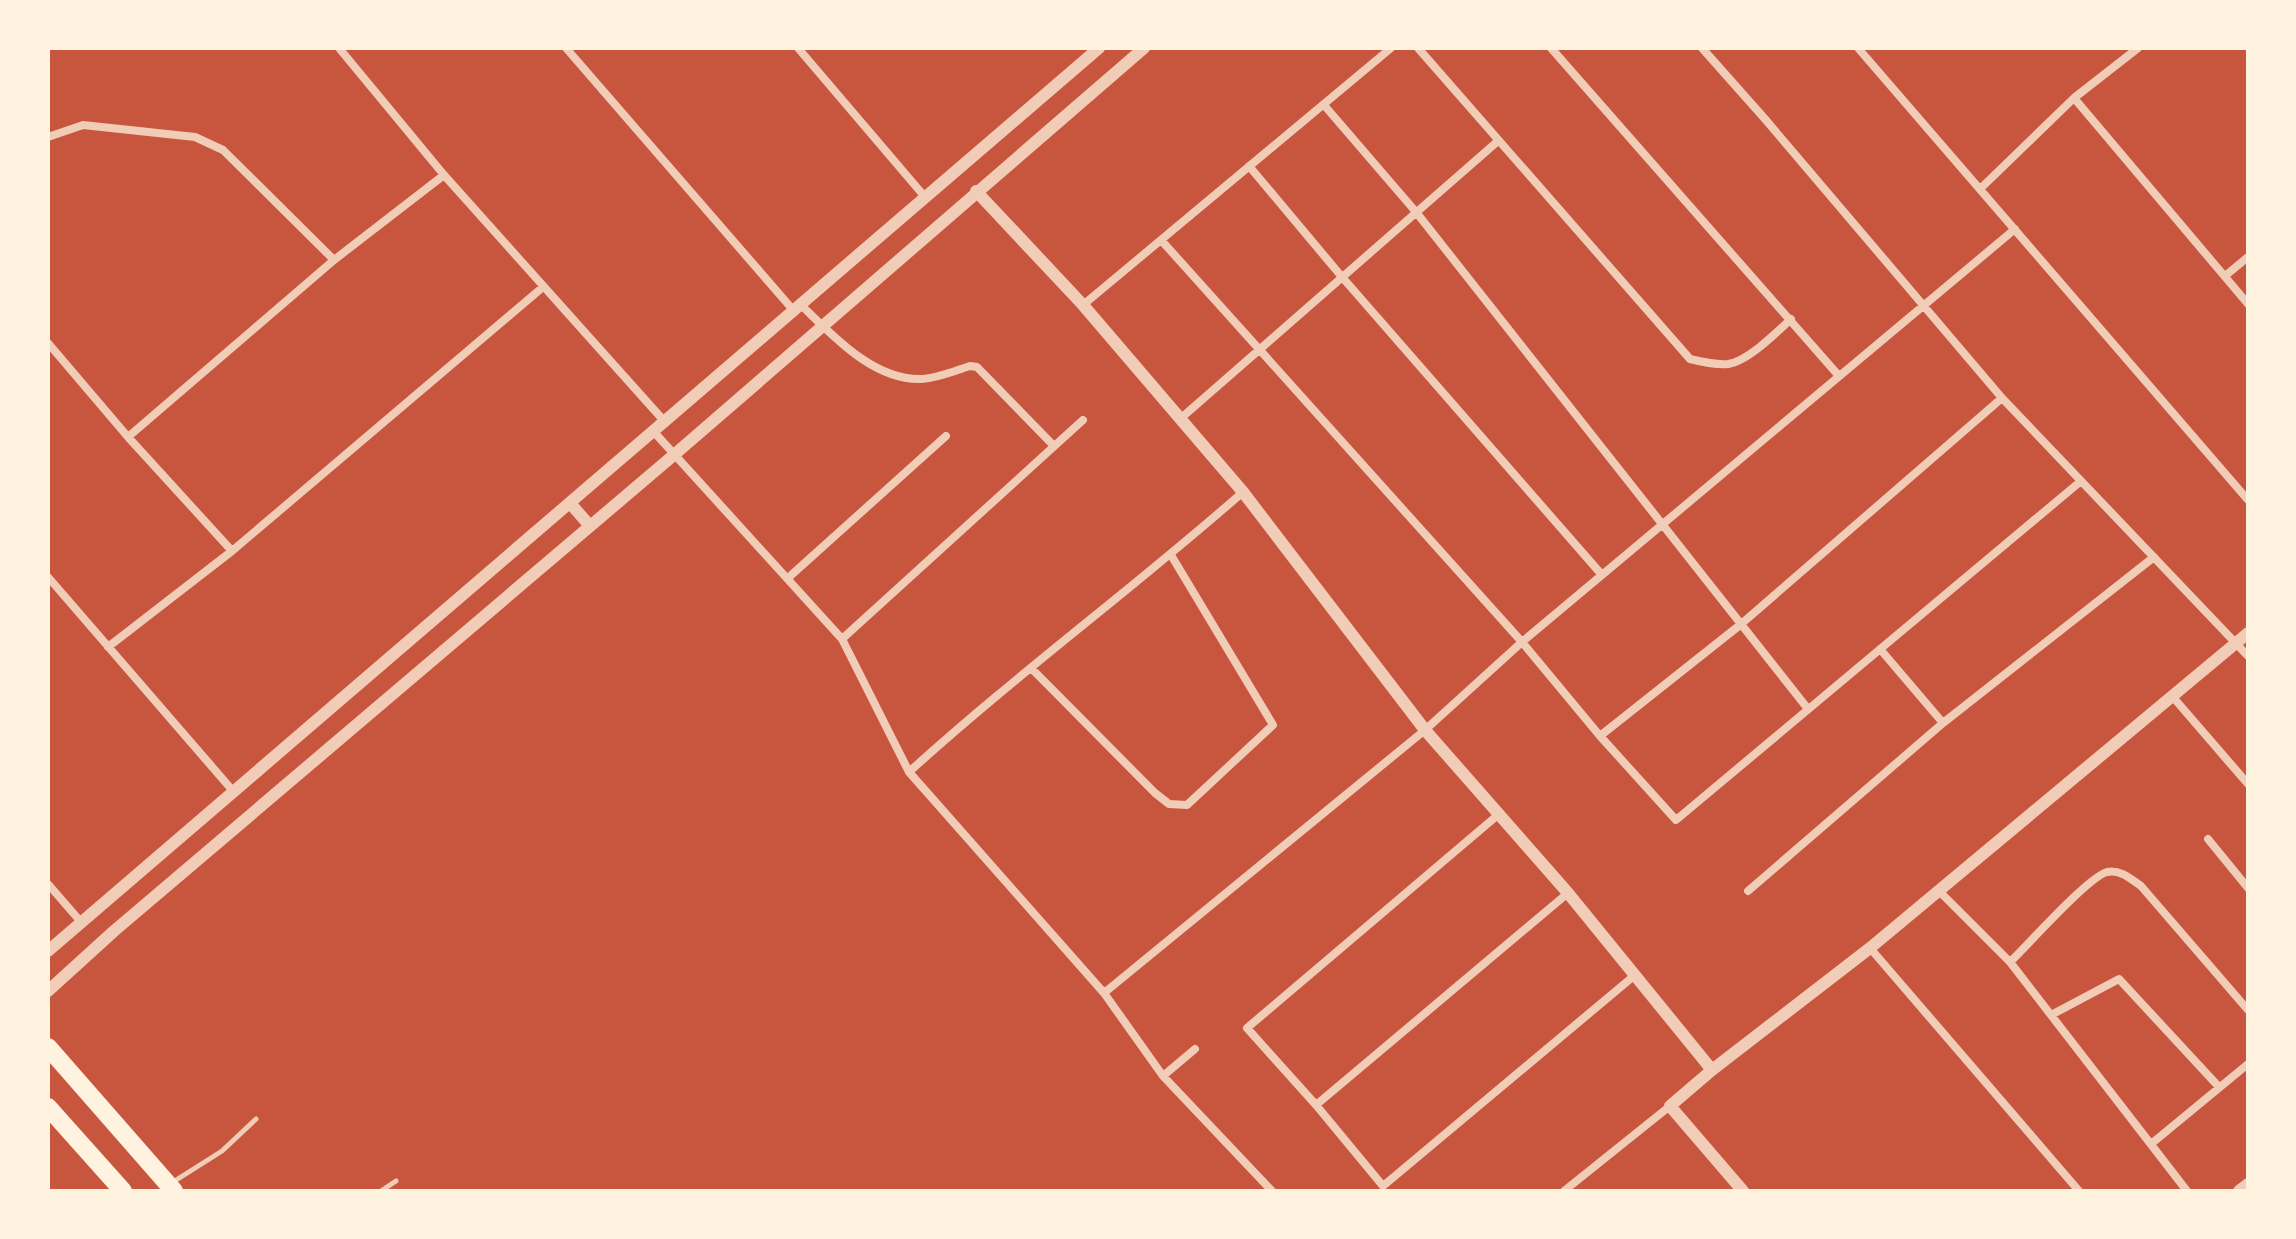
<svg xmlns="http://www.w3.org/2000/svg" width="2296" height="1239" font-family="'Noto Sans',sans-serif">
  <rect width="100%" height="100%" fill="#c8553d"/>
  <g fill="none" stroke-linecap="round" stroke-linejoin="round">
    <path stroke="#f1ccb7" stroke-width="5" d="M 173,1182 L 222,1151 L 256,1119
      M 381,1191 L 396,1181"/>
    <path stroke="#f1ccb7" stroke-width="8" d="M 339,48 L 444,175 L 665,422
      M 566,48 L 794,311
      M 798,48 L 925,197
      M 1418,48 L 1690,359 C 1702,362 1715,365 1728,364 C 1748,361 1776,333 1791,319
      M 1551,48 L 1839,376
      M 1702,48 L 1765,119 L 2002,398 L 2248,656
      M 1858,48 L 2248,500
      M 2074,98 L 2248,304
      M 1324,105 L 1416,212 L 1808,709
      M 48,137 L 83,125 L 195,137 L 223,150 L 334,260
      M 1249,166 L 1342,277 L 1602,575
      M 1980,189 L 2074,98 L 2138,48
      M 1161,240 L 1522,642 L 1600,736 L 1676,820 L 2081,481
      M 2225,276 L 2248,257
      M 801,305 C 833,336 874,381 922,379 C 938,378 954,371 970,366 L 977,367 L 1054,446
      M 1083,305 L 1391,48
      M 48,343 L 128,437 L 232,551
      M 1180,419 L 1498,141
      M 654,432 L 842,639 L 909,772 L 1104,993 L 1163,1076 L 1272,1191
      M 128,437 L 334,260 L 444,175
      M 48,577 L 233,791
      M 788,578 L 946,436
      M 842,639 L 1083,420
      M 108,647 L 232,551 L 543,287
      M 1880,649 L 1943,723
      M 1031,668 L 1155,793 L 1169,804 L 1187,805 L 1273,725 L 1171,555
      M 2172,696 L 2248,784
      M 1600,736 L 1740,625 L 2002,398
      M 909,772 C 1017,674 1134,588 1243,492
      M 1499,814 L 1247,1028 L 1316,1105 L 1568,893
      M 2208,839 L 2248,888
      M 48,884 L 81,922
      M 1748,891 L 1943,723 L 2154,557
      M 1939,891 L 2010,962 L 2187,1191
      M 1870,948 L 2079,1191
      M 2010,962 C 2028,945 2088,877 2107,872 C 2120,869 2131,879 2141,886 L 2248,1010
      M 1104,993 L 1425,730 L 1522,642 L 2015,229
      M 2053,1014 L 2119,979 L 2219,1087
      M 1163,1076 L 1195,1049
      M 1316,1105 L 1383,1186 L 1635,975
      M 2151,1144 L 2248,1064
      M 1564,1191 L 1670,1106"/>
    <path stroke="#f1ccb7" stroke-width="12" d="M 976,191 L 1083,305 L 1243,492 L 1425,730 L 1568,893 L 1712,1070
      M 570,503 L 590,526
      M 48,951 L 1099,48
      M 48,991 L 114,931 L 675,454 L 1144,48
      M 1743,1191 L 1670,1106 L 1712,1070 L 1870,948 L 2248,633
      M 2239,1191 L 2248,1184"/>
    <path stroke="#fff3e0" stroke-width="18" d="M 48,1047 L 174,1191
      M 48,1107 L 123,1191"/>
  </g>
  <rect width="2296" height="1239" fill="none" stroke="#fff3e0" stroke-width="100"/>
</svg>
